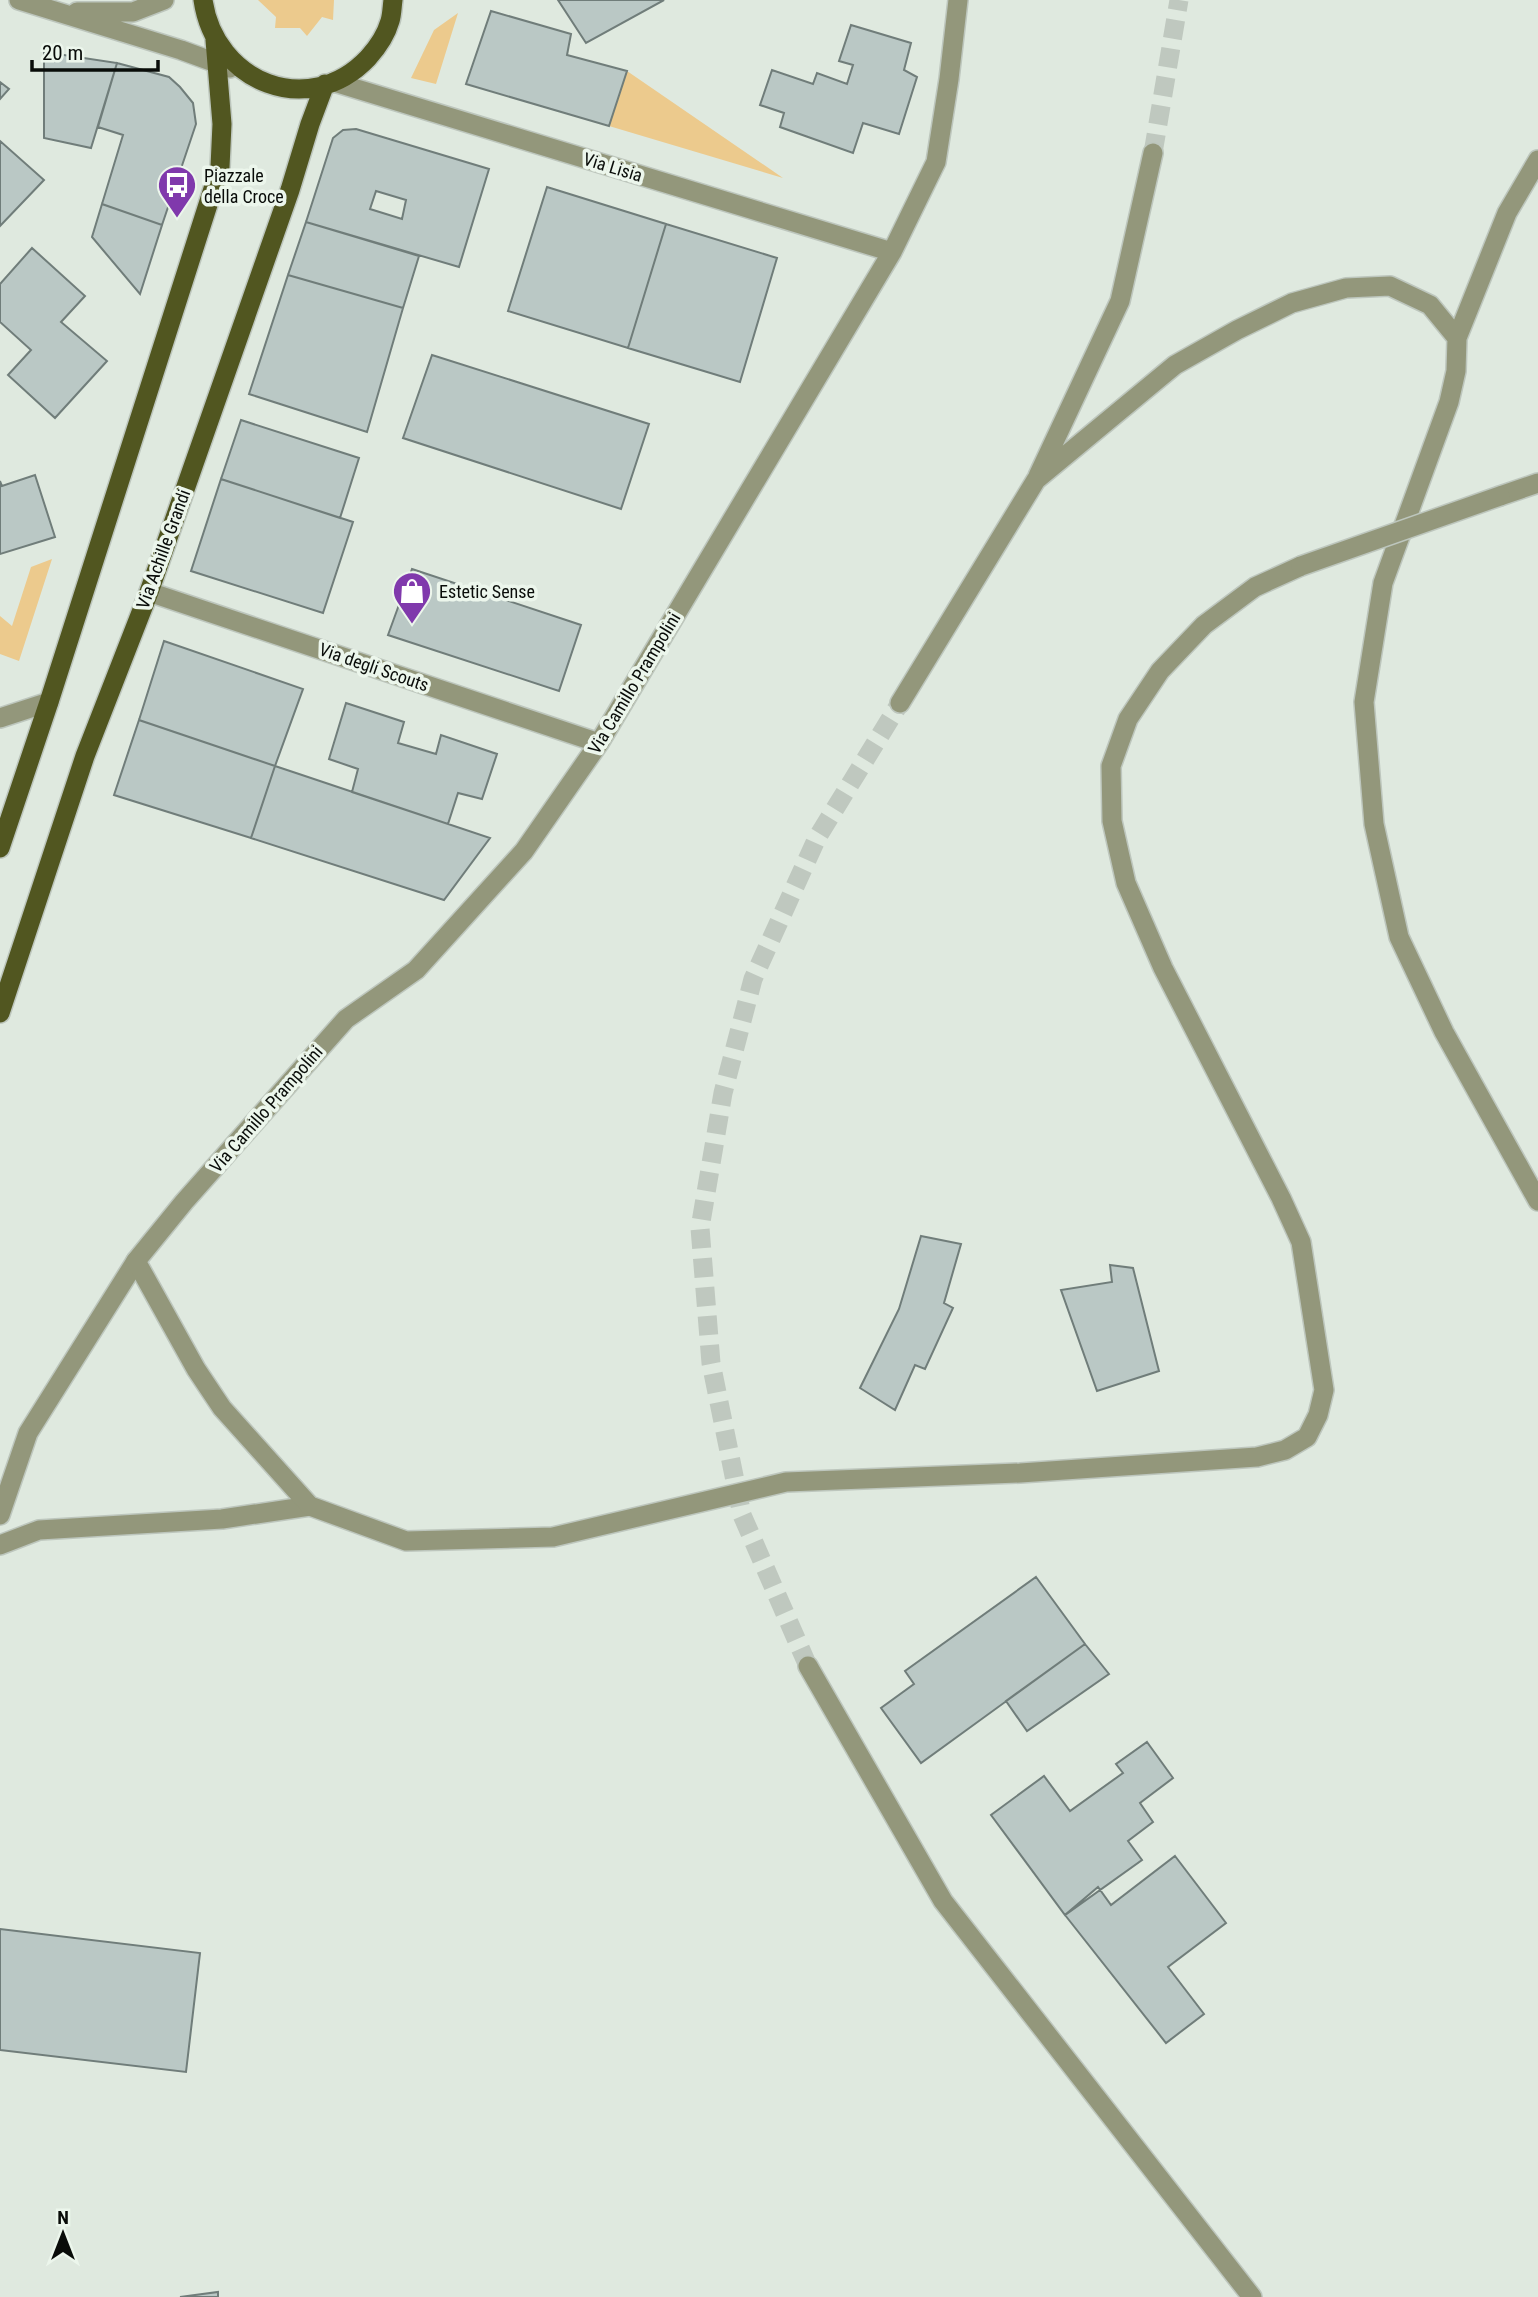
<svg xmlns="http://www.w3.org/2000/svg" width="1538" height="2297" font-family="'Roboto Condensed',sans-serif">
  <rect width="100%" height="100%" fill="#dfe9df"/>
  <path fill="#ecca8d" d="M 258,0 L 334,0 L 333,20 L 322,17 L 307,36 L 300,28 L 275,28 L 276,17 Z
    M 458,13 L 436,84 L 411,78 L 434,30 Z
    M 627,71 L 783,178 L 609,126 Z
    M 52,559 L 19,661 L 0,654 L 0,616 L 12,626 L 31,567 Z"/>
  <path fill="#bac8c5" stroke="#707d7a" stroke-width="2" fill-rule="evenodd" d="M 558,0 L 664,0 L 586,43 Z
    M 491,11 L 571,34 L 567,55 L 627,71 L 609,126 L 466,84 Z
    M 851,25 L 911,43 L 904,70 L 917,77 L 899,134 L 863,123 L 853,153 L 780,127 L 784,113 L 760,105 L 772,70 L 813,84 L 817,73 L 847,84 L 853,65 L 839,61 Z
    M 44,52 L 117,63 L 91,148 L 44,138 Z
    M 117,63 L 169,77 L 180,87 L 193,103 L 196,124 L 162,225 L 102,204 L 123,135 L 98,127 Z
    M 0,82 L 9,89 L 0,99 Z
    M 356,129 L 489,169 L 459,267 L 306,222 L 333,138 L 343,130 ZM 376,191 L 406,200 L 402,219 L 370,209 Z
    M 0,141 L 44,180 L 0,226 Z
    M 547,187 L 666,224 L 628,348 L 508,311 Z
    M 102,204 L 162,225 L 140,294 L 92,237 Z
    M 306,222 L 419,256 L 403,308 L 288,275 Z
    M 666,224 L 777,258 L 740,382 L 628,348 Z
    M 32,248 L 85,296 L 61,322 L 107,361 L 55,418 L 8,375 L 31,350 L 0,322 L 0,284 Z
    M 288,275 L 403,308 L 367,432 L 249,394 Z
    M 432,355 L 649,424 L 621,509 L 403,438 Z
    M 241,420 L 359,458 L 340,518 L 221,479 Z
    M 35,475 L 55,537 L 0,554 L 0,481 L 2,486 Z
    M 221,479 L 353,522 L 323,613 L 191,571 Z
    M 412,569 L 581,625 L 559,691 L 388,635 Z
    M 164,641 L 303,689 L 275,766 L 139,720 Z
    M 346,703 L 404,722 L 398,743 L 436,754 L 441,735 L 497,754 L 482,799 L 458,793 L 448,824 L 352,792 L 358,769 L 329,759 Z
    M 139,720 L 275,766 L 251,838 L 114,795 Z
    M 275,766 L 299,774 L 490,838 L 444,900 L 251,838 Z
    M 921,1236 L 961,1244 L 944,1303 L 953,1308 L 925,1369 L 915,1365 L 895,1410 L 860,1388 L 899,1309 Z
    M 1110,1265 L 1133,1268 L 1159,1371 L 1097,1391 L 1061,1290 L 1112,1282 Z
    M 1036,1577 L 1085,1644 L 921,1763 L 881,1708 L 914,1684 L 905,1671 Z
    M 1085,1644 L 1109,1674 L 1027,1731 L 1006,1701 Z
    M 1147,1742 L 1173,1778 L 1140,1803 L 1153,1822 L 1128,1841 L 1142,1860 L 1065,1915 L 991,1815 L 1044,1776 L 1070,1811 L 1123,1773 L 1116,1764 Z
    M 1175,1856 L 1226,1923 L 1168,1967 L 1204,2014 L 1166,2043 L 1065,1915 L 1098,1887 L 1111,1905 Z
    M 0,1929 L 200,1953 L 186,2072 L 0,2050 Z
    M 218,2292 L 218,2297 L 180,2297 Z"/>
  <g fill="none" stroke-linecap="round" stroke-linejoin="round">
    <path stroke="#bfc8bf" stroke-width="19" stroke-dasharray="19 10" stroke-linecap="butt" d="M 1153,153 L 1179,0
      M 808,1666 L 742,1515 L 711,1363 L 700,1228 L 723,1093 L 753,979 L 817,838 L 900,703"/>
    <g stroke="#bdc6bd" stroke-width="22">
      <path id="service" d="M 0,718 L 49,702
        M 0,1515 L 28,1433 L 136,1261
        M 0,1545 L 39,1530 L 222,1519 L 310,1506"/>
    </g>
    <g stroke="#bdc6bd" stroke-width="22">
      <path id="minor" d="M 958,0 L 949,79 L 936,162 L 892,252 L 599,743 L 524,851 L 416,970 L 346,1019 L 184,1202 L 136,1261 L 196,1369 L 222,1408 L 310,1506 L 406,1541 L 553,1537 L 786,1482 L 1020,1473 L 1257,1457 L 1285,1450 L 1307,1437 L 1318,1415 L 1324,1390 L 1301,1242 L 1281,1198 L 1163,968 L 1126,883 L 1112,821 L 1111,766 L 1128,719 L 1160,671 L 1204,625 L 1255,587 L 1301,566
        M 334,82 L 892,252
        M 1457,338 L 1507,213 L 1538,160
        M 1038,476 L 1120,301 L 1153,153
        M 1500,496 L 1538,483
        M 149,592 L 599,743
        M 900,703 L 1036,480 L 1175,365 L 1237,330 L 1292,303 L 1346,288 L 1390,286 L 1430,305 L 1457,338 L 1456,371 L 1449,402 L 1383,583 L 1364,702 L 1374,824 L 1399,937 L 1444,1032 L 1538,1201
        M 808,1666 L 943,1901 L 1252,2297"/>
    </g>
    <g stroke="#bdc6bd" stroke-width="22">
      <path id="tertiary" d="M 19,0 L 181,50 L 230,68
        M 77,12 L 133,12 L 164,0"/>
    </g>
    <g stroke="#bdc6bd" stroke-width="22">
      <path id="primary" d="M 203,0 C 215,83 309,120 368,58 C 377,48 386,35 390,21 C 392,15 392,7 393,0
        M 0,848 L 49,702 L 220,167 L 222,124 L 215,40
        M 0,1013 L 85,756 L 149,592 L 290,190 L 310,124 L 325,84"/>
    </g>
    <use href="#service" stroke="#93977b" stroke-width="19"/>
    <use href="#minor" stroke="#93977b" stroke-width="19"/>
    <use href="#tertiary" stroke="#93977b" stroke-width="19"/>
    <use href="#primary" stroke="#515620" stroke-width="19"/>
    <g stroke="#bdc6bd" stroke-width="22" stroke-linecap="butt">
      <path id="minor-bridge" d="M 1301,566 L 1500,496"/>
    </g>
    <use href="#minor-bridge" stroke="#93977b" stroke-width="19"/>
  </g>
  <defs>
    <g id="bus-pin" transform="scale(2.0125)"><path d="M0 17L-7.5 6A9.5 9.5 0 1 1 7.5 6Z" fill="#8039ac" stroke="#ecf6ec"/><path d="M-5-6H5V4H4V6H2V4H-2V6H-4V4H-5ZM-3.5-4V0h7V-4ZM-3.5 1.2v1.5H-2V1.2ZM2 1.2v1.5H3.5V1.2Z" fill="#fff"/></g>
    <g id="shop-pin" transform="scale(2.0125)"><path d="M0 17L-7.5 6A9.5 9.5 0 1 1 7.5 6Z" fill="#8039ac" stroke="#ecf6ec"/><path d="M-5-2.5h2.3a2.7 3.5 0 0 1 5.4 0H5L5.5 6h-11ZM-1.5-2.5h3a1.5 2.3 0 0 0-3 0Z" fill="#fff"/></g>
  </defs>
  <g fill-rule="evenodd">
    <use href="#bus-pin" x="177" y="185"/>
    <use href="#shop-pin" x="412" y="591"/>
  </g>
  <g text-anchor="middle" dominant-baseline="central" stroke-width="7" stroke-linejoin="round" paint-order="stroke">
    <g font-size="18" fill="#090c09" stroke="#ecf6ec">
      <text transform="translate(613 167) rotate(17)">Via Lisia</text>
      <text transform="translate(163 549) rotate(-70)">Via Achille Grandi</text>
      <text transform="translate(374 667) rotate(19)">Via degli Scouts</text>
      <text transform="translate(634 683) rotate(-59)">Via Camillo Prampolini</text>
      <text transform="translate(266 1109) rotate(-49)">Via Camillo Prampolini</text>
    </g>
    <g font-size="18" fill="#090c09" stroke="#ecf6ec" text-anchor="start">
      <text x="204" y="175">Piazzale<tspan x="204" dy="21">della Croce</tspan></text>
      <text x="439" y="591">Estetic Sense</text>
    </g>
  </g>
  <g transform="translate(63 2234)" stroke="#ecf6ec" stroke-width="5" paint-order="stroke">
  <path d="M0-5L12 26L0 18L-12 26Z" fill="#090c09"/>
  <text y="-10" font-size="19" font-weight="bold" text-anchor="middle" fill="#090c09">N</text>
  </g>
  <path d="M32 60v10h126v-10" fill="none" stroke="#090c09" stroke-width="3.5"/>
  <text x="42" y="60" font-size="21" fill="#090c09" stroke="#ecf6ec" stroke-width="5" paint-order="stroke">20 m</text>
</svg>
